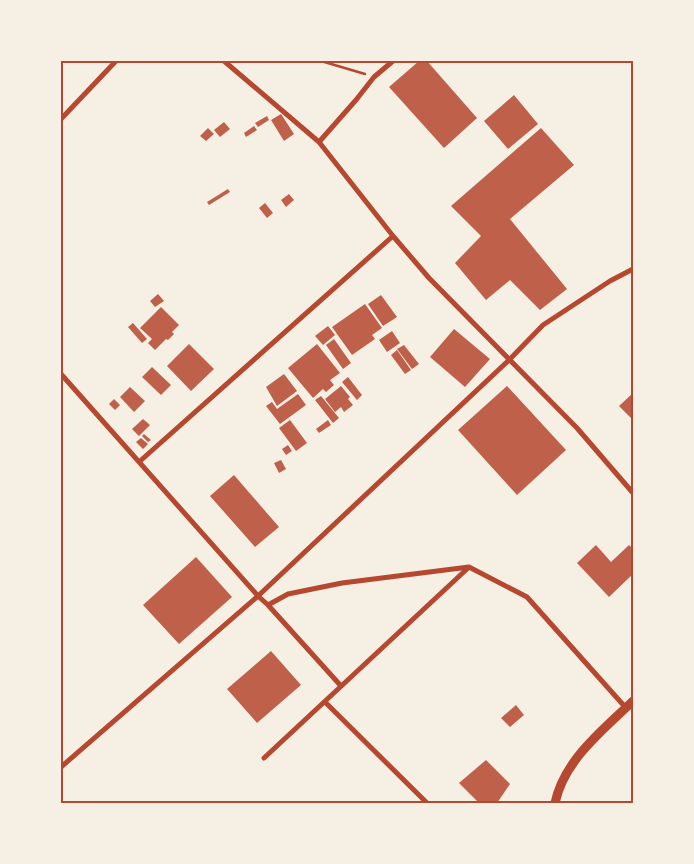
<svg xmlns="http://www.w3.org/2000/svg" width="694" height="864" font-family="'Archivo Narrow',sans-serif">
  <rect width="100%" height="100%" fill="#f6efe4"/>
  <path fill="#bf614a" d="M 419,61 L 427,61 L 477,118 L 444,148 L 389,87 Z
    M 514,95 L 538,124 L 508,149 L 484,121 Z
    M 281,114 L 294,134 L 284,141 L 271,120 Z
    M 267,116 L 269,120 L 258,127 L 255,123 Z
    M 224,122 L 230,129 L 220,137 L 214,130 Z
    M 254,126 L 257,130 L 246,137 L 244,133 Z
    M 208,128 L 214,134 L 206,141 L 200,136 Z
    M 541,128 L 574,165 L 510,219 L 567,289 L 540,310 L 510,280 L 486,300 L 455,263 L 481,236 L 451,206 Z
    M 228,189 L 230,192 L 209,205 L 207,202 Z
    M 289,194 L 294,200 L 286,207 L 281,200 Z
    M 265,203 L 273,213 L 267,218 L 259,208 Z
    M 158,294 L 164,301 L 155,307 L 150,301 Z
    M 381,295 L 397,317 L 383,326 L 368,304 Z
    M 365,304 L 382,328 L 372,335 L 375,339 L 352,355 L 332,327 Z
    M 161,307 L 179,325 L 172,332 L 174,334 L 168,340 L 166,339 L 155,350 L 148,343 L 152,339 L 140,328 Z
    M 133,323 L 147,339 L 142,343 L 128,327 Z
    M 328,326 L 335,335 L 323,345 L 315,336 Z
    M 454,329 L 490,359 L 465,387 L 430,357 Z
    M 392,331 L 400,343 L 387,352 L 379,340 Z
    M 334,339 L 351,363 L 343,369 L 326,345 Z
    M 189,344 L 214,369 L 191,391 L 167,366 Z
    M 317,344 L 340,373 L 330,380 L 334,385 L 326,392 L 323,389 L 313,398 L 288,368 Z
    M 404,345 L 419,364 L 412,369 L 397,349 Z
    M 397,350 L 411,370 L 405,374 L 391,355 Z
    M 152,367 L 171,385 L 161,395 L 142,377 Z
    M 284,374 L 297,391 L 277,406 L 266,387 Z
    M 348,377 L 362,395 L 357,400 L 342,382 Z
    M 341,386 L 350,397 L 348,399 L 353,405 L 344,412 L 341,407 L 335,412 L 325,399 Z
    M 507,386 L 566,450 L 517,495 L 458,430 Z
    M 130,387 L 145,401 L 134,412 L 120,397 Z
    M 633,393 L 633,420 L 619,406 Z
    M 298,394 L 306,405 L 280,424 L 266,406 L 272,402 L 277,409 Z
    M 321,396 L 339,418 L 333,423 L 315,400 Z
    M 114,399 L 120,405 L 115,410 L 109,404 Z
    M 143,419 L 150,425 L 139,436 L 132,429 Z
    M 290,420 L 307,443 L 296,451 L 279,428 Z
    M 328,420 L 331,425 L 319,433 L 316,429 Z
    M 144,434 L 151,440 L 148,442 L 142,436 Z
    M 141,438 L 148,444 L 143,449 L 136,442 Z
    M 288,445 L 292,451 L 286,455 L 282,449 Z
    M 281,460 L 286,469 L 279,473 L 274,463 Z
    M 234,475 L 279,527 L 255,547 L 210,496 Z
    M 596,545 L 611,562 L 629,545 L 633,549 L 633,574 L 609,597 L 577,563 Z
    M 196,557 L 232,597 L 179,644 L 143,605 Z
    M 271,651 L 301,685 L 257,723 L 227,689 Z
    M 516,705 L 524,715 L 510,727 L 501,718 Z
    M 486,760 L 510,784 L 497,803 L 479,803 L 459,783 Z"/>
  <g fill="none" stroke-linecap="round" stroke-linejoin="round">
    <path stroke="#b5482f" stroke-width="2.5" d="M 321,61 L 365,74"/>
    <path stroke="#b5482f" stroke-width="5" d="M 224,61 L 319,142 L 393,236 L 429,278 L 577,428 L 633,493
      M 61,119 L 116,61
      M 319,142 L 356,100 L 374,77 L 393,61
      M 61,374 L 258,596 L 268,605 L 341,686
      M 139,462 L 393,236
      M 268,605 L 288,594 L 342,583 L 469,567 L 527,597 L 626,708
      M 325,702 L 427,803
      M 264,758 L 468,568
      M 61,767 L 258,596 L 509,360 L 543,325 L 610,281 L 633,269"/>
    <path stroke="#b5482f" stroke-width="9" d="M 555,803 C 564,760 603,730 633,701"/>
  </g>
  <rect width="694" height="864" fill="none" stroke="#f6efe4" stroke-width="125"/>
  <rect x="62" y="62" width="570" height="740" fill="none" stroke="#b5482f" stroke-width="2"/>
</svg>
